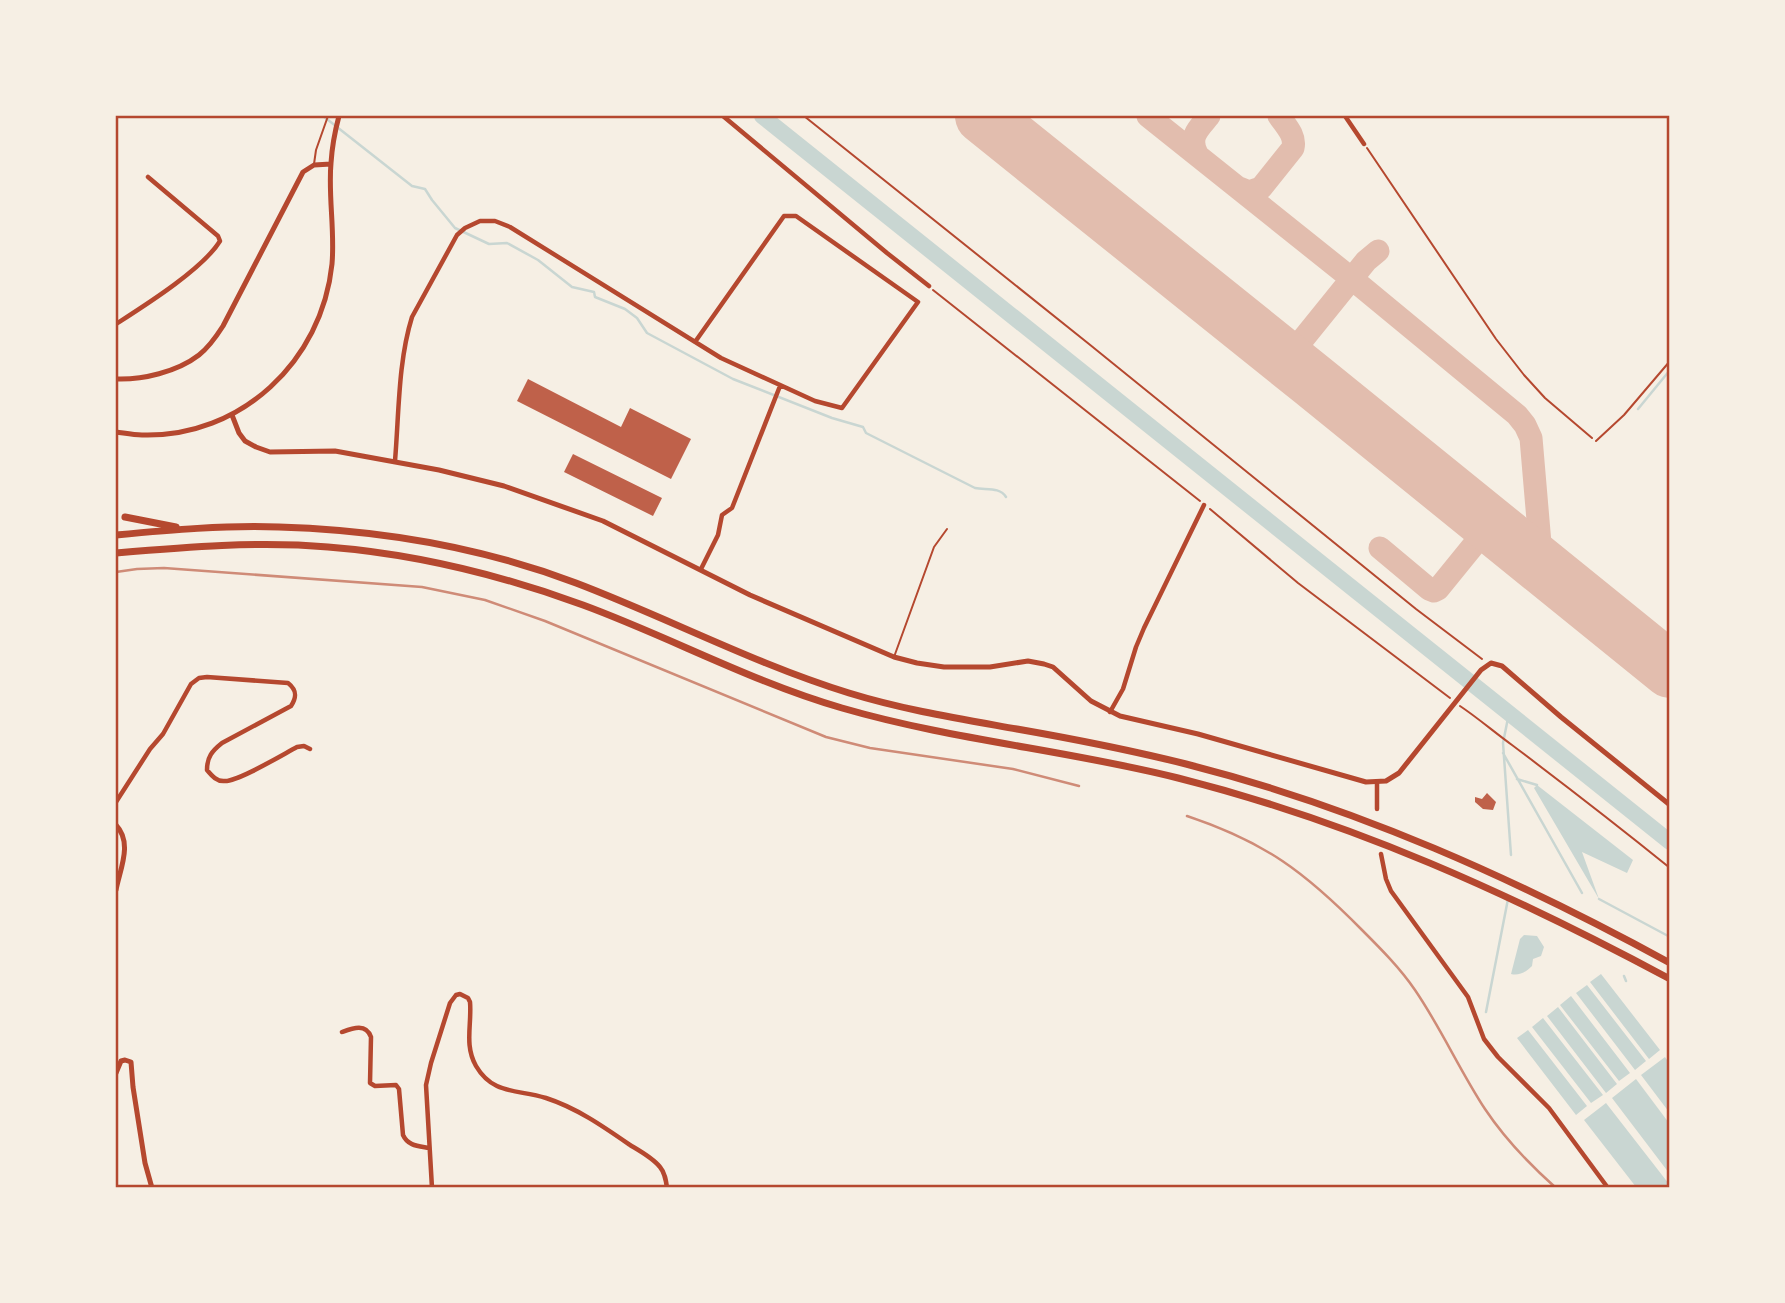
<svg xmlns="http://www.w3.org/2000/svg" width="1785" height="1303" font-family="'Varela Round',sans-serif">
  <rect width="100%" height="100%" fill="#f6efe4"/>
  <path fill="#c9d6d2" d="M 1537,785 L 1633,860 L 1627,873 L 1582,852 L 1599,899 L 1534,788 Z
    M 1524,935 L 1537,936 L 1544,947 L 1541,956 L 1533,959 L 1532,966 C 1526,972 1519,976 1511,974 L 1520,939 Z
    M 1601,974 L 1660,1050 L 1649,1059 L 1590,982 Z
    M 1587,985 L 1646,1061 L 1635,1070 L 1576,993 Z
    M 1571,996 L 1630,1073 L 1619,1081 L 1560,1005 Z
    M 1558,1007 L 1617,1084 L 1606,1093 L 1547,1016 Z
    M 1543,1018 L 1603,1095 L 1591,1103 L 1532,1027 Z
    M 1528,1030 L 1587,1106 L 1576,1115 L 1517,1038 Z
    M 1665,1057 L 1669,1063 L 1669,1112 L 1641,1075 Z
    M 1636,1079 L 1669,1123 L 1669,1173 L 1612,1098 Z
    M 1606,1103 L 1669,1184 L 1669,1187 L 1636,1187 L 1584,1120 Z"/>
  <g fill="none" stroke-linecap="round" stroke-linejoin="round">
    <path stroke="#c9d6d2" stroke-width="2.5" d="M 323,116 L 412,186 L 425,189 L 432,200 L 455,228 L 489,244 L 507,243 L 538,260 L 572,287 L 594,292 L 595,297 L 625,309 L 637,318 L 647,333 L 733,379 L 832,418 L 863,427 L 866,433 L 975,488 C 987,490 1000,487 1006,497
      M 1638,409 L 1670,370
      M 1509,713 L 1503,743 L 1511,855
      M 1503,753 L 1582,893
      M 1517,779 L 1537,785
      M 1599,899 L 1670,937
      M 1624,976 L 1626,981
      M 1486,1012 L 1508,899"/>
    <path stroke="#c9d6d2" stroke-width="16" d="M 762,116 L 1670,842"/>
    <path stroke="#e2bdae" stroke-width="23" d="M 1148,116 L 1362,287 L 1517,415 L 1525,425 L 1531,438 L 1542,567
      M 1197,154 C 1188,137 1199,128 1209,116
      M 1239,188 L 1249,192 L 1261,188 L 1293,148 C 1296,136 1286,126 1279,116
      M 1303,339 L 1366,261 L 1378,251
      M 1263,340 C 1277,348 1289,352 1303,339 C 1293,356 1300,368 1312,380
      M 1380,548 L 1429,589 L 1434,591 L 1438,589 L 1490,525"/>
    <path stroke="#e2bdae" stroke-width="56" d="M 983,116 L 1312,380 L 1670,670"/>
  </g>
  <path fill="#bf614a" d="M 528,379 L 621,427 L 630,408 L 691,439 L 671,479 L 517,401 Z
    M 573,454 L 662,498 L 653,516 L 564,472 Z
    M 1487,793 L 1496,802 L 1493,810 L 1483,809 L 1475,802 L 1475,797 L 1482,799 Z"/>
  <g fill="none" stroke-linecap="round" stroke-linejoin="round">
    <path stroke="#b5482f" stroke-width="2" d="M 804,116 L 1089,344 L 1416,609 L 1482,659
      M 1367,148 L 1496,339 L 1524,375 L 1545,398 L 1592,438
      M 933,290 L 1200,501
      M 1210,509 L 1298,583 L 1450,698
      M 1460,706 C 1478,718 1494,732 1512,745 C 1565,785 1618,826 1670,868"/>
    <path stroke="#b5482f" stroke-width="2" d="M 314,164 L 316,150 L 328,116
      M 1596,441 L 1624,415 L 1670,361
      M 894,657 L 934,547 L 947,529"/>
    <path stroke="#b5482f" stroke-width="4.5" d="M 723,116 L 887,253 L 929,286
      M 1345,116 L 1364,144
      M 116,324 C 144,306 203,269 220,241 L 218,236 L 148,177
      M 395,461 C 399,414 398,362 412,317 L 457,235 L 465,228 L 480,221 L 495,221 L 510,227 L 721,358 L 815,401 L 842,408 L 918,302 L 796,216 L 784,216 L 695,342
      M 701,569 L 718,535 L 722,515 L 732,508 L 780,386
      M 1110,712 L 1123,689 L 1136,647 L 1144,628 L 1204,505
      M 1377,782 L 1377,809
      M 116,802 L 150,749 L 163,734 L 191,684 L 199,678 L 207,677 L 288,683 C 297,690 297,697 291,706 L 222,743 C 212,751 207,757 207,770 C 212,776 217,782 225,781 C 239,781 282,755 297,747 L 304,746 L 310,749
      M 1381,854 L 1386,879 L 1391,891 L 1468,997 L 1484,1039 L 1498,1057 L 1549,1108 L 1608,1188
      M 342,1032 C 353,1028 366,1023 371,1037 L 370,1083 L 375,1086 L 396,1085 L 399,1089 L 403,1135 C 408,1146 418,1146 429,1148
      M 432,1188 L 426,1085 L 431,1063 L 450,1003 L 456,995 L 460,994 L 468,998 L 470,1002 C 472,1024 464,1045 476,1066 C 493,1095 517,1089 546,1098 C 577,1108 604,1127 630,1145 C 640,1151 653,1158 660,1167 C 665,1173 666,1180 667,1188"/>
    <path stroke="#b5482f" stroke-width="5" d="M 232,415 L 239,433 L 245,441 L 256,447 L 270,452 L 335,451 L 439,470 L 504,486 L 603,521 L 750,595 L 894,657 L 917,663 L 944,667 L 990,667 L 1028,661 L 1044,664 L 1053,667 L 1091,701 L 1120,716 L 1198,734 L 1366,782 L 1386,781 L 1399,773 L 1481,670 L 1491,663 L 1502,666 L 1561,717 L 1670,805
      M 116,825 C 133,843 120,869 116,890
      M 116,1073 L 121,1061 L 125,1060 L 131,1062 L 133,1087 L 145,1163 L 152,1188"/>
    <path stroke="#b5482f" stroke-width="5" d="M 116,379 C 142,380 177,372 199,355 C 209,347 216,337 223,326 L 303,172 L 314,165 L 331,164
      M 116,432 C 124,433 133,435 142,435 C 241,438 322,361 332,264 C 335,230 328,196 331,163 C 332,147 335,131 339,116"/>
    <path stroke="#b5482f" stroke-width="7" d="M 125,517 L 176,527
      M 116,535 C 170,530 225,525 279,527 C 380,530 481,547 576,583 C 668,618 755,664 849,693 C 904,710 961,719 1017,729 C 1074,739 1130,750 1186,764 C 1356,807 1516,879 1670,963
      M 116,553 C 186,547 258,541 328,547 C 416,554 501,575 583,605 C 670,637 752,682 842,708 C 952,740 1067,750 1178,778 C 1353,822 1511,894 1670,979"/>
    <path stroke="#cf8b77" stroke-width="2.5" d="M 116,572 L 137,569 L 164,568 L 422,587 L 485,600 L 545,621 L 826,737 L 870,748 L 1013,769 L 1079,786
      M 1187,816 C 1265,842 1305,872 1362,930 C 1381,949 1400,968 1415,990 C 1441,1028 1460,1071 1485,1109 C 1505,1139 1529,1164 1556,1188"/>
  </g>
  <rect width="1785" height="1303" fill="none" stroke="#f6efe4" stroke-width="234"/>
  <rect x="117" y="117" width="1551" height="1069" fill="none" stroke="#b5482f" stroke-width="2.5"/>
</svg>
